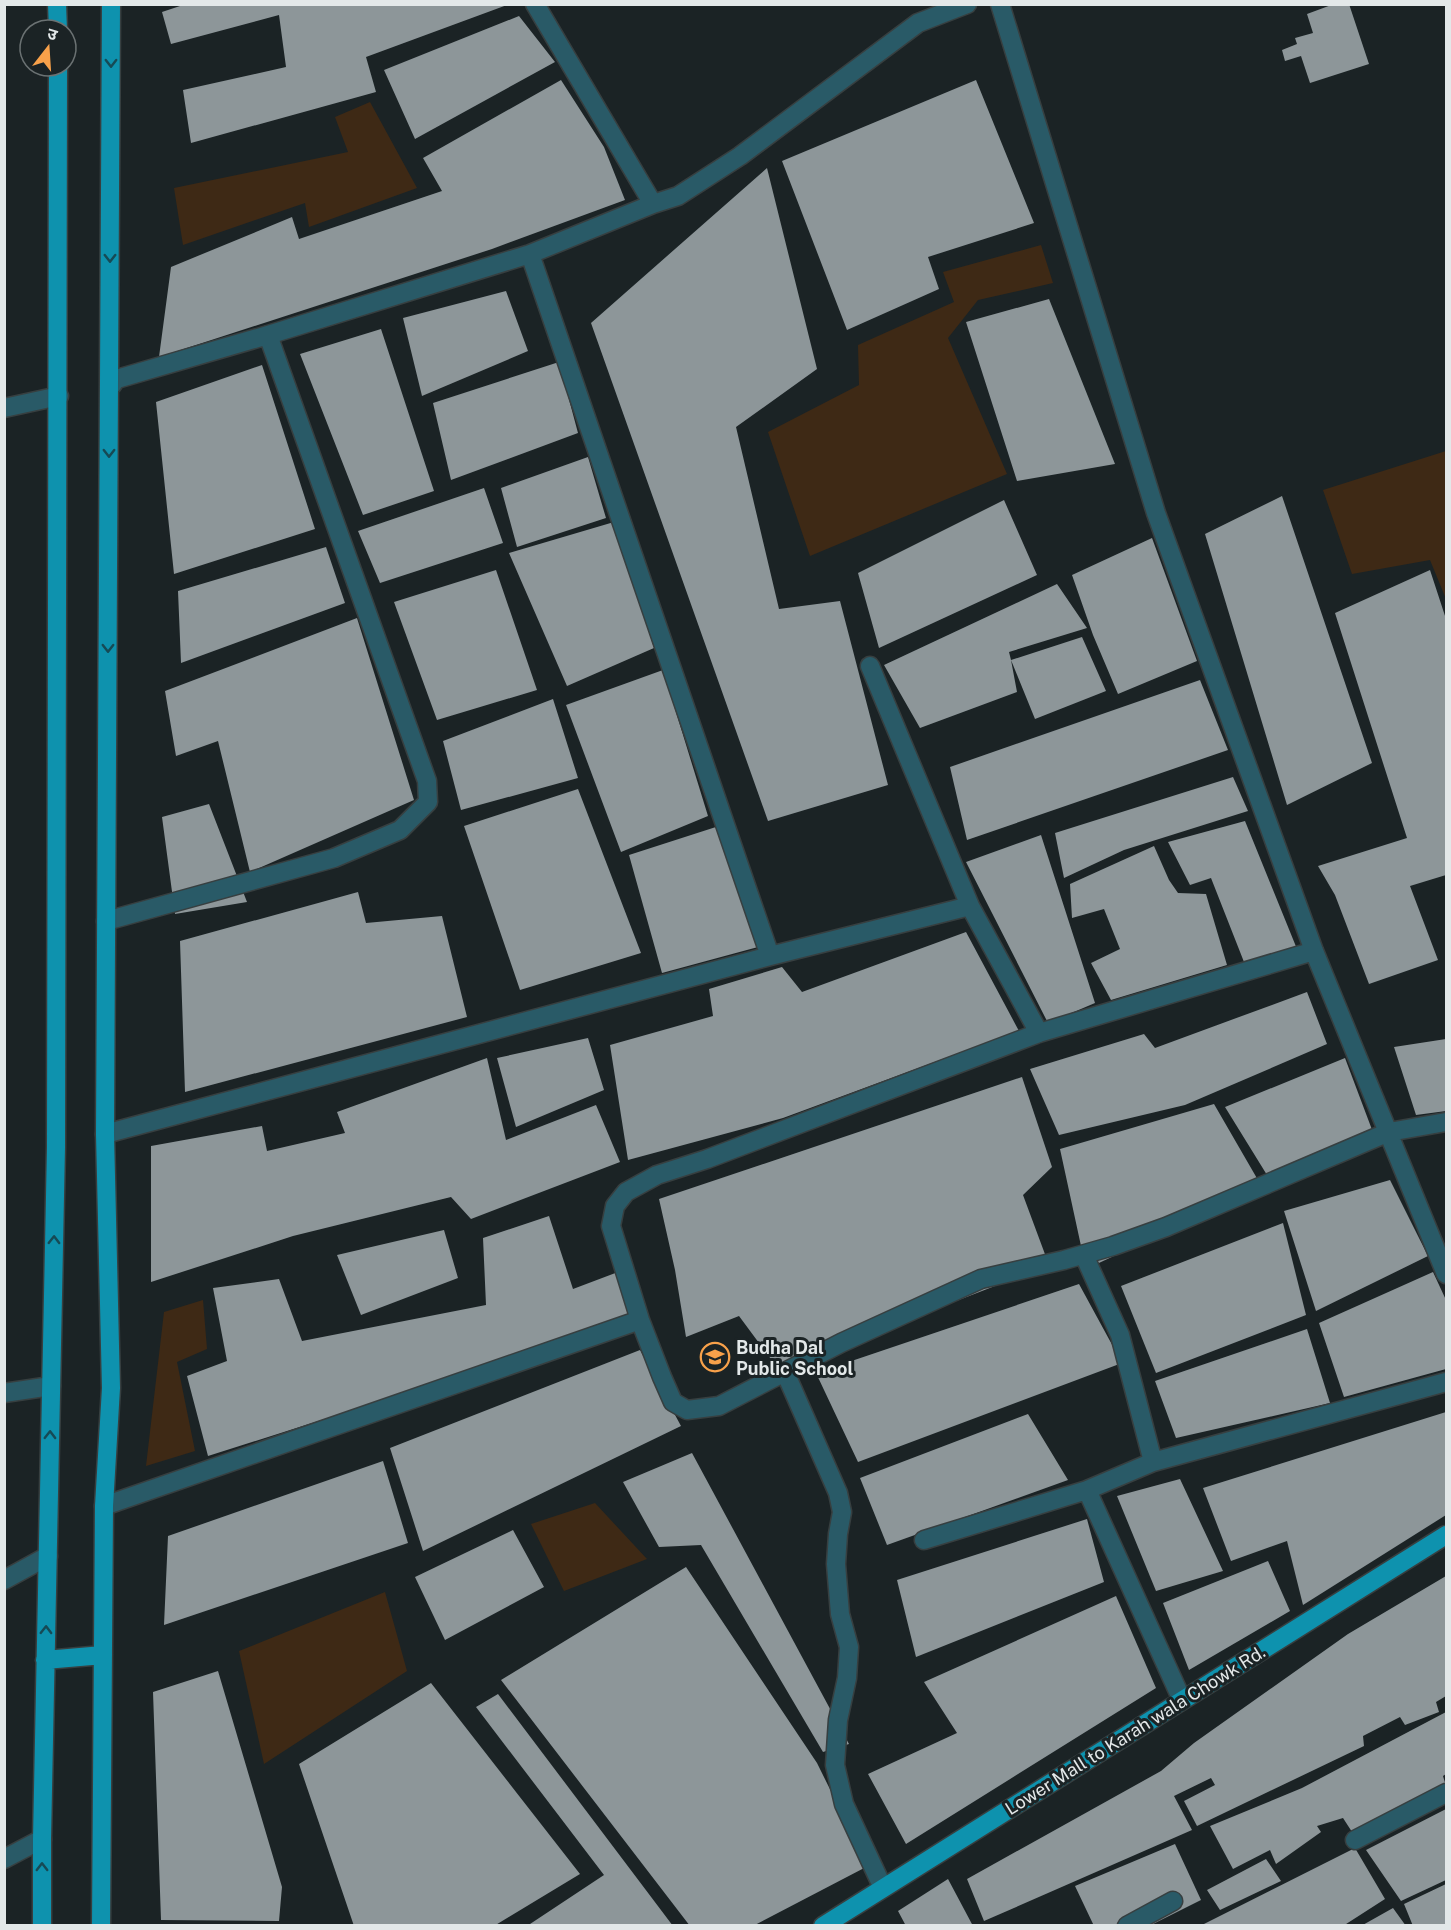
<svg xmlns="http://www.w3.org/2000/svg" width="1451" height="1930" font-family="'Public Sans','Noto Sans Devanagari',sans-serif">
  <rect width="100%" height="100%" fill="#1b2325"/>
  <path fill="#3e2915" d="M 370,102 L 417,188 L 309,227 L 305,203 L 183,245 L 174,188 L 348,152 L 335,117 Z
    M 1041,245 L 1053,283 L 978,300 L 948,338 L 1007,474 L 810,556 L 768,432 L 859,385 L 858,345 L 954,302 L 943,272 Z
    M 1446,451 L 1446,599 L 1430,560 L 1352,574 L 1323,490 Z
    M 203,1300 L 207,1349 L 177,1362 L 195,1451 L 146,1466 L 164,1312 Z
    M 595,1503 L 647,1559 L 564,1591 L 531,1524 Z
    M 385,1592 L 407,1671 L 264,1764 L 239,1651 Z"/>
  <path fill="#8d9699" d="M 186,4 L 507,4 L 507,5 L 366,57 L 376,92 L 191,143 L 183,90 L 286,67 L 279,15 L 171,44 L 162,12 Z
    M 1334,4 L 1349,4 L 1369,64 L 1310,83 L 1301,56 L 1285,61 L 1282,50 L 1297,44 L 1295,38 L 1313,33 L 1307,14 Z
    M 519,16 L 555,62 L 415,139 L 384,70 Z
    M 561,80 L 604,147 L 625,200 L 492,249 L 159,357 L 171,267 L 292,217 L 299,239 L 442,191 L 423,158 Z
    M 976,80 L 1034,223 L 928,257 L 939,289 L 847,330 L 782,161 Z
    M 767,168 L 817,369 L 736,427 L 779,609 L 840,601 L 888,785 L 768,821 L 591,323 Z
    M 506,291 L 528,351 L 422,396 L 403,318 Z
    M 1049,299 L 1115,464 L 1017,481 L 966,322 Z
    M 381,329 L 434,491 L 363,515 L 300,354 Z
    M 559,362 L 578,433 L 451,480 L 433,403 Z
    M 262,365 L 315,529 L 174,574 L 156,402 Z
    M 588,457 L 606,518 L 517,547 L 501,488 Z
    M 484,488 L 503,543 L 380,583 L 358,531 Z
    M 1282,496 L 1372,763 L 1287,805 L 1205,534 Z
    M 1004,500 L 1037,575 L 879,648 L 858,573 Z
    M 614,522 L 654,648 L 567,686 L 509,553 Z
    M 1152,538 L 1197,661 L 1118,694 L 1093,635 L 1072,575 Z
    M 326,547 L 345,603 L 181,663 L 178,591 Z
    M 496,570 L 537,690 L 437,720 L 394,602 Z
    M 1430,570 L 1446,619 L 1446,875 L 1410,886 L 1438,960 L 1369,984 L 1335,895 L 1318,866 L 1407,838 L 1335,613 Z
    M 1057,584 L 1087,628 L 1009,652 L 1011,660 L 1082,637 L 1106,691 L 1035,719 L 1011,660 L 1017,692 L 920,728 L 884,665 Z
    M 357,618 L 414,800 L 250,872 L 218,741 L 176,756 L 165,691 Z
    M 663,670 L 708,816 L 621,852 L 566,705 Z
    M 1200,680 L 1228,750 L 967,840 L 950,767 Z
    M 553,699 L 578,778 L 461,810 L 443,741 Z
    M 1233,777 L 1248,811 L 1124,850 L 1064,878 L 1055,833 Z
    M 578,789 L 641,953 L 520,990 L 464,826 Z
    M 209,804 L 247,902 L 175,914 L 162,817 Z
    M 1245,821 L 1297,949 L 1244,962 L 1211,878 L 1190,885 L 1168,842 Z
    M 719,826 L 758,947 L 662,973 L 629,855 Z
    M 1041,835 L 1095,1003 L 1048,1023 L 966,862 Z
    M 1154,846 L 1169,880 L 1178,893 L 1206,894 L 1227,965 L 1111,1000 L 1091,963 L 1120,949 L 1104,909 L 1072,918 L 1070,884 Z
    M 358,892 L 366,923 L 442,916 L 467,1017 L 185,1092 L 180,941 Z
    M 966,932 L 1019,1031 L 783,1118 L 628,1160 L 610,1045 L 713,1016 L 709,989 L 782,967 L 802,992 Z
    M 1307,992 L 1327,1044 L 1185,1105 L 1059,1135 L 1030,1069 L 1144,1034 L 1155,1048 Z
    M 588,1038 L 604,1090 L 516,1127 L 497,1058 Z
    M 1446,1039 L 1446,1111 L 1416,1115 L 1394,1047 Z
    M 487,1058 L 506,1140 L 596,1105 L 620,1162 L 471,1219 L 451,1197 L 293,1236 L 151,1282 L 151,1146 L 262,1126 L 267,1151 L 345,1133 L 337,1112 Z
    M 1345,1058 L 1374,1135 L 1267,1175 L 1225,1107 Z
    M 1022,1077 L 1052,1167 L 1023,1195 L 1049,1265 L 779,1370 L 739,1316 L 686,1337 L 675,1270 L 659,1199 Z
    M 1214,1104 L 1262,1187 L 1086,1269 L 1060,1149 Z
    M 1390,1180 L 1428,1256 L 1316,1311 L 1284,1211 Z
    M 549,1216 L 573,1289 L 618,1272 L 630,1322 L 208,1456 L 187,1376 L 227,1361 L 213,1288 L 279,1279 L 302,1341 L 486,1305 L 483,1238 Z
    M 1283,1223 L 1306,1315 L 1156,1373 L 1121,1286 Z
    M 444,1230 L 458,1278 L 361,1315 L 337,1255 Z
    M 1433,1272 L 1446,1300 L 1446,1369 L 1344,1397 L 1319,1323 Z
    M 1079,1284 L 1122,1363 L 858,1462 L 816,1373 Z
    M 1307,1329 L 1330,1403 L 1176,1438 L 1155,1381 Z
    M 640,1350 L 681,1426 L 423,1551 L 390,1448 Z
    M 1446,1412 L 1446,1515 L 1303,1605 L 1287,1541 L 1231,1561 L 1203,1488 Z
    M 1028,1414 L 1068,1480 L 887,1545 L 860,1478 Z
    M 692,1453 L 849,1744 L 823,1752 L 701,1545 L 659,1547 L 623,1482 Z
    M 383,1461 L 408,1543 L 164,1625 L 168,1536 Z
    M 1180,1479 L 1223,1571 L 1156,1591 L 1117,1496 Z
    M 1087,1519 L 1104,1582 L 916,1657 L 897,1580 Z
    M 513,1530 L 544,1587 L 445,1640 L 415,1577 Z
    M 1268,1561 L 1290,1611 L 1189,1670 L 1163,1603 Z
    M 686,1567 L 817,1763 L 868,1866 L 753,1926 L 690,1926 L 501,1680 Z
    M 1446,1576 L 1446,1696 L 1436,1702 L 1439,1712 L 1405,1725 L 1400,1717 L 1363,1736 L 1364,1746 L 1197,1826 L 1184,1801 L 1215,1785 L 1211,1778 L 1174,1796 L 1192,1830 L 984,1921 L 967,1879 L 1161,1771 L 1194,1743 L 1348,1634 Z
    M 1116,1596 L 1156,1688 L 906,1844 L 868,1774 L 957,1733 L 924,1682 Z
    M 218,1671 L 282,1887 L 279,1921 L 161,1920 L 153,1692 Z
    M 431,1683 L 580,1874 L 494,1926 L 354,1926 L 299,1764 Z
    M 498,1694 L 673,1926 L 527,1926 L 604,1875 L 476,1707 Z
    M 1446,1712 L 1446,1774 L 1443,1776 L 1446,1786 L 1354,1835 L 1343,1818 L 1317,1826 L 1321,1832 L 1276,1864 L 1270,1850 L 1233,1869 L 1210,1826 L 1302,1788 Z
    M 1446,1809 L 1446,1880 L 1401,1901 L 1366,1850 Z
    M 1175,1844 L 1201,1900 L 1149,1926 L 1094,1926 L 1075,1886 Z
    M 1355,1848 L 1385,1899 L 1343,1926 L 1200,1926 Z
    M 1266,1859 L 1281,1881 L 1220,1910 L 1207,1890 Z
    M 948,1879 L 973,1926 L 906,1926 L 898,1911 Z
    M 1446,1884 L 1446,1926 L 1413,1926 L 1404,1904 Z
    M 1393,1908 L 1406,1926 L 1361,1926 Z"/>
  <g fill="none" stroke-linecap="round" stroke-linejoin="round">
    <g stroke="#373f40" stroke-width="21">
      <path id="minor" d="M 1000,4 L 1156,513 L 1314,951 L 1446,1274
        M 653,204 L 678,196 L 740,156 L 918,23 L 967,4
        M 530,254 L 770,956
        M 113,384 L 110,381 L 268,335 L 530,254 L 653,204 L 535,4
        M 4,408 L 59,396
        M 870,666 L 970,906 L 1039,1033
        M 106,921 L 334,858 L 400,830 L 428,802 L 427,781 L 268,335
        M 1314,951 L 1039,1033 L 707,1159 L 657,1175 L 626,1192 L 615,1206 L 611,1226 L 640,1320 L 662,1377 L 673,1402 L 687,1410 L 719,1406 L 841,1343 L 981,1279 L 1064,1260 L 1113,1246 L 1166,1227 L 1389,1132 L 1446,1122
        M 105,1134 L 770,956 L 970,906
        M 1084,1255 L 1120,1335 L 1153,1462
        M 785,1372 L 838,1493 L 842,1512 L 838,1534 L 836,1564 L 840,1614 L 849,1647 L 847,1678 L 838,1720 L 835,1765 L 844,1804 L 883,1888
        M 4,1393 L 51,1386
        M 1087,1490 L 1153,1462 L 1446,1382
        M 104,1506 L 640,1320
        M 924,1540 L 1087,1490 L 1182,1700
        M 4,1580 L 48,1556
        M 1355,1840 L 1446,1793
        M 4,1859 L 42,1839
        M 1127,1926 L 1173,1901"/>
    </g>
    <g stroke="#373f40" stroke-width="21">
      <path id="major" d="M 57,4 L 58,30
        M 45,1660 L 103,1655
        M 42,1926 L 42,1839 L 56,1147 L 58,66
        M 101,1926 L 104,1506 L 111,1388 L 105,1134 L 111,4
        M 823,1926 L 1446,1535"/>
    </g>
    <use href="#minor" stroke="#295a67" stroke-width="18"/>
    <use href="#major" stroke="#0e92ae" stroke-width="18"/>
  </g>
  <defs><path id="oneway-chevron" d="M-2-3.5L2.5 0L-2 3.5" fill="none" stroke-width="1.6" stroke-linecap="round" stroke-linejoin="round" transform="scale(1.5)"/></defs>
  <g stroke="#164a55">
    <use href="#oneway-chevron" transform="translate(111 63) rotate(90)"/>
    <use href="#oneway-chevron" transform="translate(110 258) rotate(90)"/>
    <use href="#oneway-chevron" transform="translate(109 453) rotate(90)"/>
    <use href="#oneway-chevron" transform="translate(108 648) rotate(90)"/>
    <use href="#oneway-chevron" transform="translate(54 1240) rotate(-89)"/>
    <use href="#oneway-chevron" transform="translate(50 1435) rotate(-89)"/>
    <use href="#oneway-chevron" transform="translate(46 1630) rotate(-89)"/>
    <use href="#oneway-chevron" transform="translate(42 1867) rotate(-90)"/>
  </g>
  <defs>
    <g id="school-ring" transform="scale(1.5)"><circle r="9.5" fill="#1b2325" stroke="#f8a14a" stroke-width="1.5"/><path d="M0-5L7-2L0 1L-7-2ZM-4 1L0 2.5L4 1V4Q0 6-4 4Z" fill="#f8a14a"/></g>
  </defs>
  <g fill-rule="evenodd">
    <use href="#school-ring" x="715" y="1357"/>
  </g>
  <g text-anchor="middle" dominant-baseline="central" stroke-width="6" stroke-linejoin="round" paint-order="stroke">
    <g font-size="18" font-weight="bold" fill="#e3e8e9" stroke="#1b2325" text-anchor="start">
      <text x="736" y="1347">Budha Dal<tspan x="736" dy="21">Public School</tspan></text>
    </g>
    <g font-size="18" fill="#e3e8e9" stroke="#1b2325">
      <text transform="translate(1135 1730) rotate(-32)">Lower Mall to Karah wala Chowk Rd.</text>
    </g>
  </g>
  <rect width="1451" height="1930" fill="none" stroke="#e3e8e9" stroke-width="12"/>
  <g transform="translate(48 48) rotate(17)"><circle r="28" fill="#1b2325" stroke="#6b7273" stroke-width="1.5"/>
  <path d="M0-4.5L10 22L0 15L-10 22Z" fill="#f8a14a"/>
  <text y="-9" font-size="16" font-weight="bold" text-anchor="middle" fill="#e3e8e9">उ</text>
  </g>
</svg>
